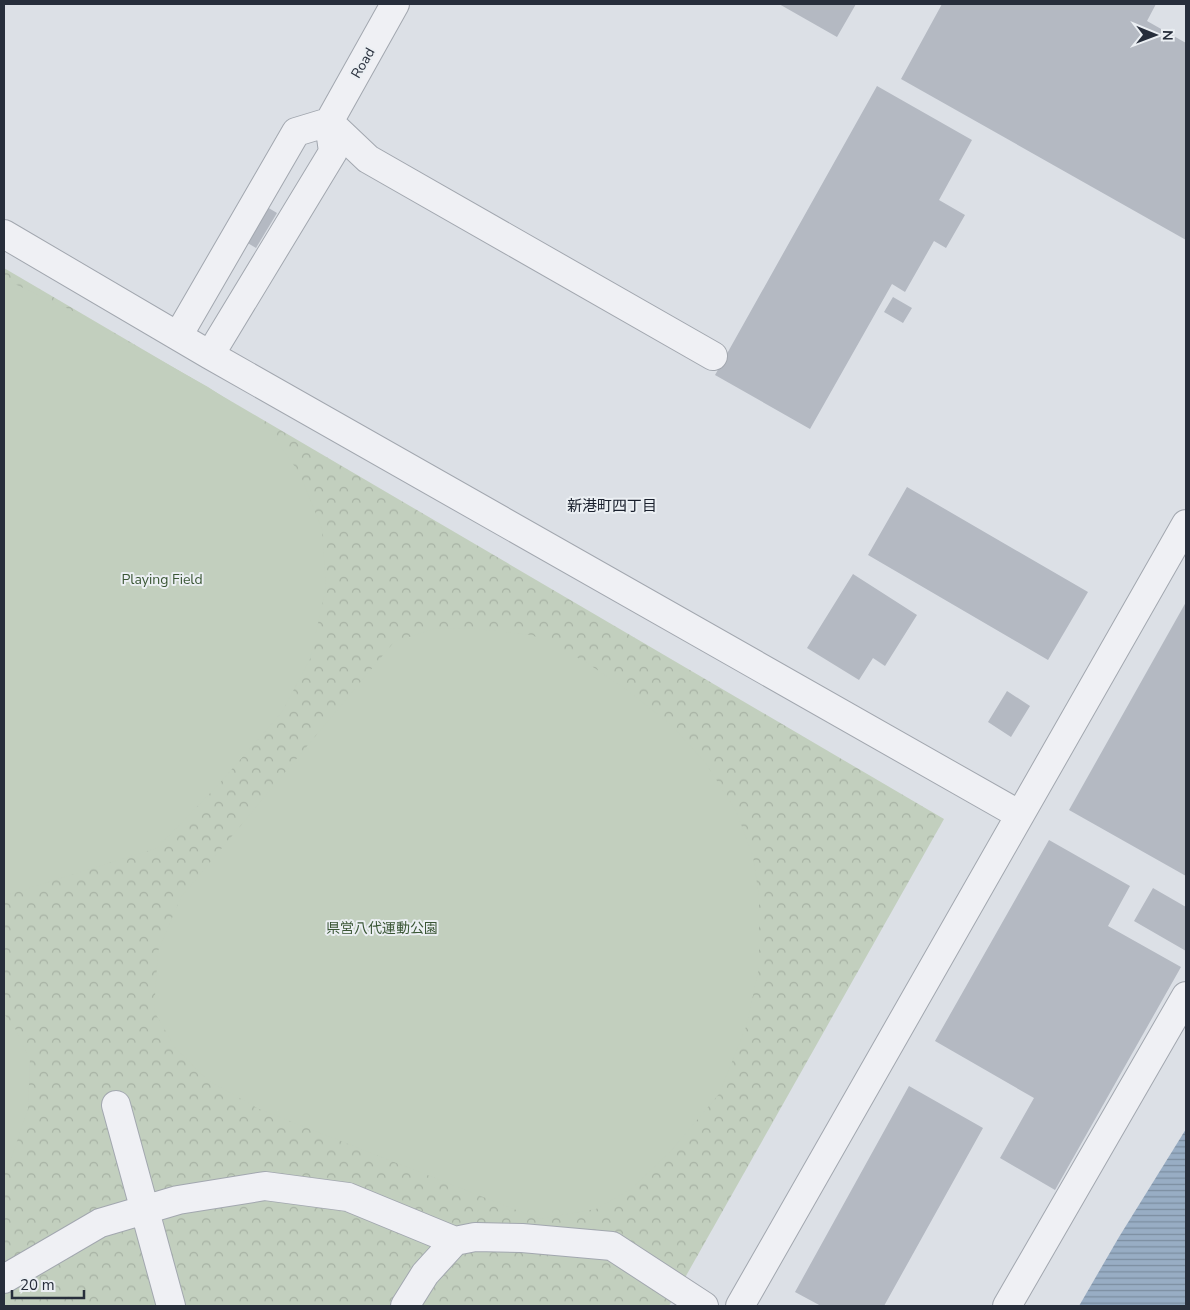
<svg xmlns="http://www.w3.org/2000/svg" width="1190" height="1310" font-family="'Nunito Sans','Noto Sans JP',sans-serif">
  <defs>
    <pattern id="park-crowns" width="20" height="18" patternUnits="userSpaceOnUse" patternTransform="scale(1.25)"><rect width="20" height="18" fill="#c2cfbe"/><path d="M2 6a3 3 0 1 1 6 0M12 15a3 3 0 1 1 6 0" fill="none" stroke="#a7b2a4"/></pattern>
    <pattern id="water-rules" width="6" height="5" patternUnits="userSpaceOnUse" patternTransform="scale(1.25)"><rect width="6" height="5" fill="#98adc4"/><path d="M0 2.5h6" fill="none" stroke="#7c8da0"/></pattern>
  </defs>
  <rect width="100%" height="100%" fill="#dce0e6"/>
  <path fill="url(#park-crowns)" d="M 4,268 L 944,819 L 669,1306 L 4,1306 Z"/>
  <path fill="#c2cfbe" d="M 4,279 L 75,312 L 208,387 L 265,424 L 300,474 L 322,529 L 326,588 L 310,659 L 282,712 L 218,785 L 157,848 L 4,896 Z
    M 436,628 L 477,629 L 532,635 L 584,661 L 627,690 L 670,724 L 705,762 L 736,811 L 753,856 L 759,897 L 759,968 L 746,1027 L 719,1094 L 670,1152 L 631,1189 L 596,1209 L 539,1219 L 259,1109 L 209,1081 L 176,1049 L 154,1011 L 158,951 L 181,897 L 394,642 Z
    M 4,1014 L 14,1026 L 30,1060 L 28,1109 L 10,1162 L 4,1170 Z"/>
  <path fill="url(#water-rules)" d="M 1186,1129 L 1186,1306 L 1079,1306 L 1119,1237 Z"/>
  <path fill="#b4b9c2" d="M 779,4 L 856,4 L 837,37 Z
    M 942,4 L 1156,4 L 1147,21 L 1186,43 L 1186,240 L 901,79 Z
    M 877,86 L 972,140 L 939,200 L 965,215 L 946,248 L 934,241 L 905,292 L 892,284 L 810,429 L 715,375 Z
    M 262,204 L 277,213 L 256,248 L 241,239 Z
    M 893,297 L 912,308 L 903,323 L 884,312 Z
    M 907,487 L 1088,592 L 1048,660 L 868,555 Z
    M 853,574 L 917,615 L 885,666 L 873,658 L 859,680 L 807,648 Z
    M 1186,602 L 1186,876 L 1069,810 Z
    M 1007,691 L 1030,706 L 1011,737 L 988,722 Z
    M 1049,840 L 1130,886 L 1108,926 L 1181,967 L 1055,1190 L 1000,1158 L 1034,1098 L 935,1041 Z
    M 1153,888 L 1186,907 L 1186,951 L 1134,921 Z
    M 909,1086 L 983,1128 L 884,1306 L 821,1306 L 795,1292 Z"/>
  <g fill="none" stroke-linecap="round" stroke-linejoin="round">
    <g stroke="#a2a7af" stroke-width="30">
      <path id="minor" d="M 329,122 L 368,159 L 713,356
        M 4,234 L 210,355 L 1020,815
        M 178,336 L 296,132 L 329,122
        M 210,355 L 333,152 L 329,122 L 395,4
        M 116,1105 L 171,1306
        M 4,1279 L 100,1223 L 178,1200 L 265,1186 L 348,1197 L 455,1241 L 475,1237 L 522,1238 L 612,1246 L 704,1306
        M 405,1306 L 425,1274 L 455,1241
        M 740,1306 L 1186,524
        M 1007,1306 L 1186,996"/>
    </g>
    <use href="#minor" stroke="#eff0f4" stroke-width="28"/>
  </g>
  <g text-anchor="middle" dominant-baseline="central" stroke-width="4" stroke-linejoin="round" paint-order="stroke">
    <g font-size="14" fill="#272e3b" stroke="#ebeff3">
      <text transform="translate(363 63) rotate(-60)">Road</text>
    </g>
    <g font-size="14" fill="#3a5635" stroke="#ebeff3">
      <text x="162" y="579">Playing Field</text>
      <text x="382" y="928">県営八代運動公園</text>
    </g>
    <g font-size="15" fill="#191f2c" stroke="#ebeff3">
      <text x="612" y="506">新港町四丁目</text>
    </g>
  </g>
  <rect width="1190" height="1310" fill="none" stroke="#272e3b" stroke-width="10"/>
  <g transform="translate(1155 35) rotate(91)" stroke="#ebeff3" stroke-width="4" paint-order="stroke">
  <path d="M0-4L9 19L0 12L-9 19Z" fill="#272e3b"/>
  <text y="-8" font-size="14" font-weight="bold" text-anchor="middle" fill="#272e3b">N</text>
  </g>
  <path d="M12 1290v8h72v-8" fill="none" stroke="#272e3b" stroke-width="2.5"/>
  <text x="20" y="1290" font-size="15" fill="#272e3b" stroke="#ebeff3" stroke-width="4" paint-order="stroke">20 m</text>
</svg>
